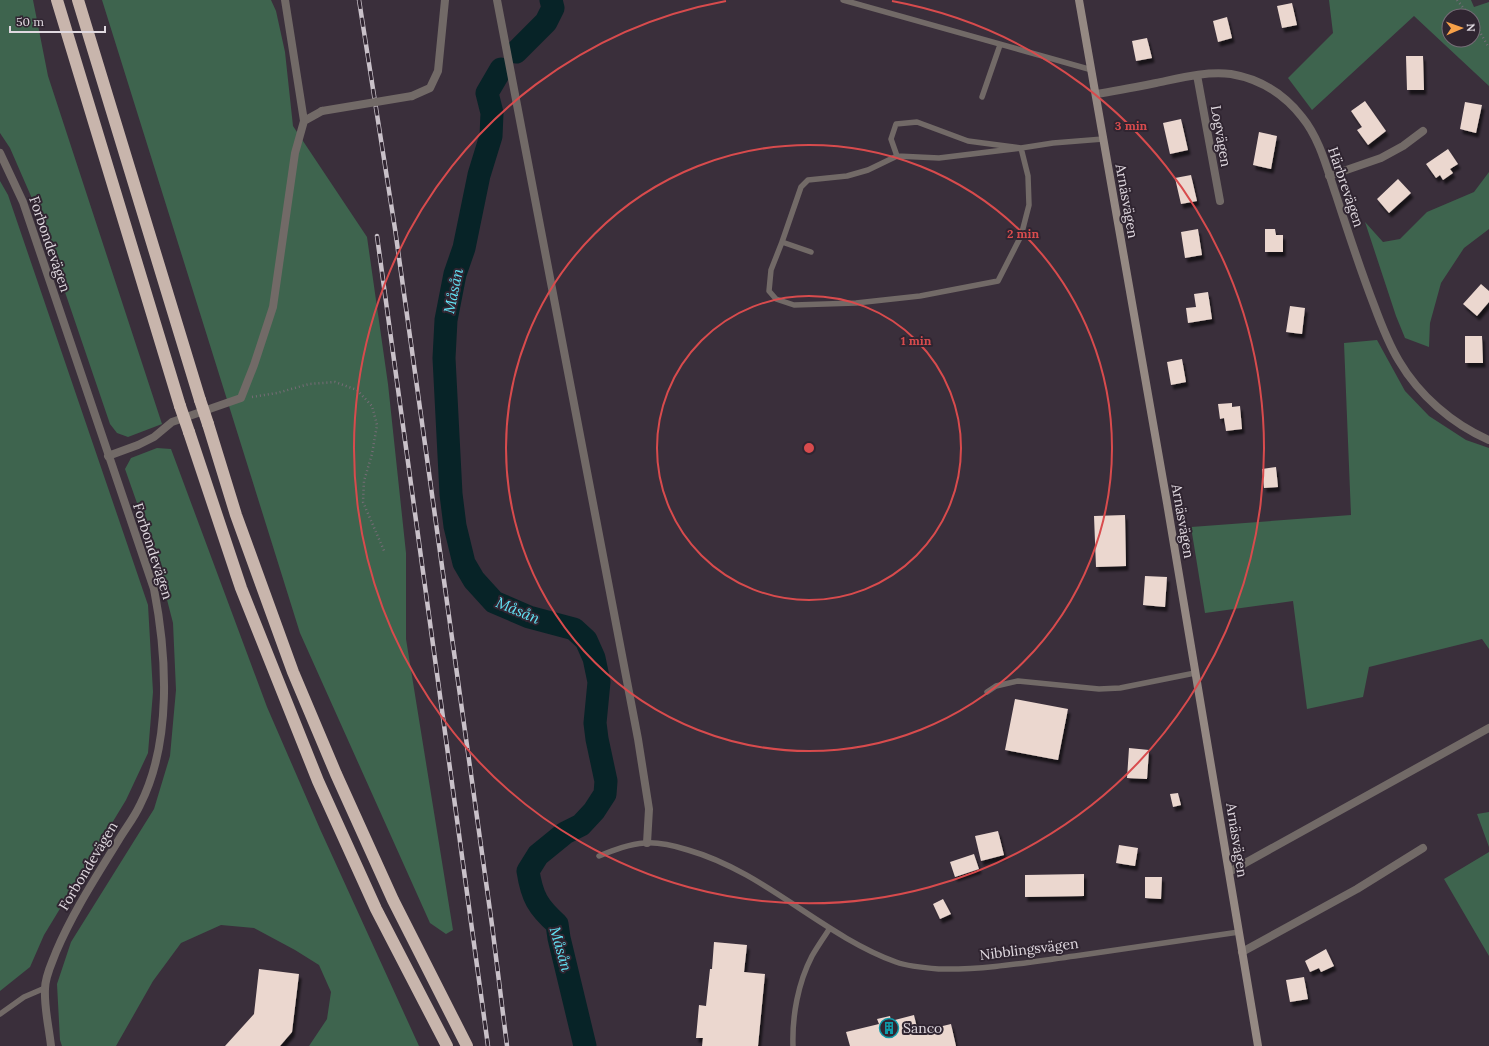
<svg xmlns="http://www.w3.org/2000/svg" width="1489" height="1046" font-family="Lora,serif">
  <defs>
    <filter id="shadow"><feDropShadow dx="2.5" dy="4.5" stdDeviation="1" flood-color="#0009"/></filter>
  </defs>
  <rect width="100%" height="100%" fill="#3a2f3b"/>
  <path fill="#3e644e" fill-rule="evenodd" d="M 0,0 L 33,0 L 48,76 L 162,424 L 128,437 L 117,433 L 110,424 L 37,210 L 10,148 L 0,133 Z
    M 102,0 L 271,0 L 276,11 L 285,52 L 293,126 L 367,237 L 388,384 L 406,553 L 406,639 L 453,930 L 446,934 L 430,923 L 300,633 Z
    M 1329,0 L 1471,0 L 1474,7 L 1489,2 L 1489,86 L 1414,16 L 1312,110 L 1288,78 L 1333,33 ZM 1449,16 L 1473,16 L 1473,40 L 1449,40 Z
    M 1489,172 L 1489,229 L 1464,248 L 1441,283 L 1430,323 L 1429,347 L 1405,338 L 1396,316 L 1365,222 L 1383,242 L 1400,239 L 1427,212 L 1474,192 Z
    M 0,181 L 8,195 L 148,605 L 153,692 L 148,753 L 126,800 L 44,935 L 30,967 L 0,991 Z
    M 1377,340 L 1405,391 L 1429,416 L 1466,440 L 1489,448 L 1489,649 L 1482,639 L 1369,667 L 1363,697 L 1307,709 L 1293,601 L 1205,613 L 1191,527 L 1351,515 L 1344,343 Z
    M 157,448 L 171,449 L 267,707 L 320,829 L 419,1046 L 309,1046 L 327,1019 L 331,992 L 319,965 L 295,950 L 254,928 L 221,925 L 181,943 L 153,981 L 116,1046 L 62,1046 L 60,1040 L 57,984 L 71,942 L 154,809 L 170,756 L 176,690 L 173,623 L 156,557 L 125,469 L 131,458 Z
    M 1489,812 L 1489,847 L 1477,814 Z
    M 1489,852 L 1489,956 L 1444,879 Z"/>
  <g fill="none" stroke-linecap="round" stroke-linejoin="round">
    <path stroke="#072327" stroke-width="23" d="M 516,52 L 546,22 L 553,8 L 551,0
      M 501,69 L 487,93 L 492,113 L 491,136 L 479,175 L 464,248 L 455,274 L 446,320 L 444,358 L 451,494 L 455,526 L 464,563 L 474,580 L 494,602 L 529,617 L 574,629 L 586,640 L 594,658 L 599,682 L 595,723 L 597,739 L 606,781 L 605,794 L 594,811 L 581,825 L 565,833 L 538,855 L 528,871 C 532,897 538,907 557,924 L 559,938 L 585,1046"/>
  </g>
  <path fill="#ebd7cf" filter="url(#shadow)" d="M 1292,3 L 1297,25 L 1282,28 L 1277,6 Z
    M 1227,17 L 1232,38 L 1218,42 L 1213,21 Z
    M 1147,38 L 1152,58 L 1136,61 L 1132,41 Z
    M 1406,56 L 1423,56 L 1424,90 L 1407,90 Z
    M 1365,101 L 1386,131 L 1368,145 L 1357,130 L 1362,127 L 1351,111 Z
    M 1465,102 L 1482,105 L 1476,133 L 1460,129 Z
    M 1181,119 L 1188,150 L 1170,154 L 1163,123 Z
    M 1259,132 L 1277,136 L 1271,169 L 1253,165 Z
    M 1448,149 L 1458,164 L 1450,169 L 1453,173 L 1443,180 L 1440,175 L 1436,178 L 1426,164 Z
    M 1191,175 L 1197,201 L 1181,204 L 1175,178 Z
    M 1398,179 L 1411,193 L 1389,213 L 1377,199 Z
    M 1198,229 L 1202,255 L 1185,258 L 1181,232 Z
    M 1265,229 L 1275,229 L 1276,235 L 1283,235 L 1283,252 L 1265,252 Z
    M 1481,284 L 1489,291 L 1489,302 L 1477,316 L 1463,304 Z
    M 1208,292 L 1212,319 L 1188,323 L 1186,308 L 1196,307 L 1194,294 Z
    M 1290,306 L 1305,308 L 1302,334 L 1286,332 Z
    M 1465,336 L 1482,336 L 1483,363 L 1465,363 Z
    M 1182,359 L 1186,382 L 1171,385 L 1167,362 Z
    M 1232,403 L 1232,407 L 1240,406 L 1242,429 L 1226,431 L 1224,418 L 1220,419 L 1218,404 Z
    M 1276,467 L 1278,487 L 1264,488 L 1262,469 Z
    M 1125,515 L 1126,566 L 1096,567 L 1094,516 Z
    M 1145,576 L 1167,577 L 1165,607 L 1143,605 Z
    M 1015,699 L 1068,709 L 1058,760 L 1005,750 Z
    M 1129,748 L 1149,750 L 1147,779 L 1127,778 Z
    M 1178,793 L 1181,805 L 1173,807 L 1170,794 Z
    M 998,831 L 1004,855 L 981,861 L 975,836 Z
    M 1119,845 L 1138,848 L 1135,866 L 1116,863 Z
    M 974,854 L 979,869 L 955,877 L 950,862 Z
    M 1084,874 L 1084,896 L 1025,897 L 1025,875 Z
    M 1145,877 L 1162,877 L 1161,899 L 1145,898 Z
    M 943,899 L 951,914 L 940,919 L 933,904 Z
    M 714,942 L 747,945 L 744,972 L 765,974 L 758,1046 L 702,1046 L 703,1038 L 696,1038 L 699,1005 L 706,1006 L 710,969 L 712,969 Z
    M 1326,949 L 1334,966 L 1321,972 L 1319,968 L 1310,972 L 1305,961 Z
    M 259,969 L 299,974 L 292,1032 L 280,1046 L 225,1046 L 254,1014 Z
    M 1304,977 L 1308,999 L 1290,1002 L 1286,980 Z
    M 914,1015 L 918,1032 L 951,1024 L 956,1046 L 850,1046 L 846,1032 L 879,1024 L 877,1019 L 890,1016 L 891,1021 Z"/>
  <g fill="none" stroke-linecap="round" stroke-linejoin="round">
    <path stroke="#756c76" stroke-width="2.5" stroke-dasharray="1 3" stroke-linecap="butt" d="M 1457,0 L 1470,16
      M 1473,20 L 1489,48
      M 252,397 L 277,393 L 309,384 L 335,382 L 357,390 L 372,406 L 377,425 L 372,454 L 364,481 L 363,502 L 385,553"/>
    <path stroke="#726a67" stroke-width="5.5" d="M 843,0 L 1092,70
      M 982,97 L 1000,45
      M 782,242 L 771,270 L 769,291 L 776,299 L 794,305 L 856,303 L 920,296 L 998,281 L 1021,236 L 1029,205 L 1028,176 L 1021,148 L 939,158 L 897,156 L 891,139 L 896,124 L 917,122 L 968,141 L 1021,148 L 1053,143 L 1103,139
      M 811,252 L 782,242 L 801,187 L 808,180 L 847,176 L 868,170 L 897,156
      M 987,692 L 996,686 L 1018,681 L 1099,689 L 1120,688 L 1195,673
      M 599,856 C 614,850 629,844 645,843 C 659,842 675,846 688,850 C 765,872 822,935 896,962 C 910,967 926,968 940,969 C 985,970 1030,962 1075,956 C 1129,948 1184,940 1239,932
      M 0,1014 L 24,997 L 45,988
      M 793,1046 C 792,1016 798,983 812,956 C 817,947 824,937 830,928"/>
    <path stroke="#726a67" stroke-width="8" d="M 285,0 L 304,121
      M 497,0 L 638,739 L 649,809 L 647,843
      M 1197,75 L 1220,201
      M 1096,94 C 1116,91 1136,87 1156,83 C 1180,78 1206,71 1231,74 C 1260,79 1284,94 1302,117 C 1320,139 1327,169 1336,195 C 1348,232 1360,269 1374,305 C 1381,324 1388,343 1399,361 C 1419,395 1452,424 1489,440
      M 412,96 L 430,88 L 438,71 L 445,0
      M 0,153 L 23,202 L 154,589 C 167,656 172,742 140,805 C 134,818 125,829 118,841 C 96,877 73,912 56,952 C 52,963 45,976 45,989 C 44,1008 49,1027 51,1046
      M 1329,176 L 1381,158 L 1403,146 L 1423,131
      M 108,456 L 138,445 L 154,437 L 172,422 L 241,398 L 254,365 L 273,307 L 295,153 L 304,121 L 322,111
      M 1229,872 L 1489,728
      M 1242,952 L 1357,889 L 1423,848"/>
    <path stroke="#958983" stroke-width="8" d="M 1079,0 L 1167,503 L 1258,1046"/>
    <path stroke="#c8b5ac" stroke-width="12" d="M 57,0 L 180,406
      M 78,0 L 200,400
      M 208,424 L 236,515 L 293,672 L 336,774 L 393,900 L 467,1046
      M 189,432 L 241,588 L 318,781 L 376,909 L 447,1046"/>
    <g stroke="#c9c1c9" stroke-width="4.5">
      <path id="rail" d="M 359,0 L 395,229 L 492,925 L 507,1046
        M 377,236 L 488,1046"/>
    </g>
    <use href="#rail" stroke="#302531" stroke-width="3" stroke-dasharray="9" stroke-linecap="butt"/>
    <path stroke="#726a67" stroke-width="8" d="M 322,111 L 412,96"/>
    <path stroke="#c8b5ac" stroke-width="12" d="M 200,400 L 208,424
      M 180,406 L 189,432"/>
  </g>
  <g fill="none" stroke="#d84b4d" stroke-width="2">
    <circle cx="809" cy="448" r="152"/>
    <circle cx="809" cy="448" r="303"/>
    <path d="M892 1A455 455 0 1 1 726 1"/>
  </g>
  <defs>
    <g id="building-ring" transform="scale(1)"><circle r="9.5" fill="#302531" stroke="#0f9aa8" stroke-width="1.5"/><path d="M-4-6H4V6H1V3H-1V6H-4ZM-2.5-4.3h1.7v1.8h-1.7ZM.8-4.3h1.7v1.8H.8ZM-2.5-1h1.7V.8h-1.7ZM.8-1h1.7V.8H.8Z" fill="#0f9aa8"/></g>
  </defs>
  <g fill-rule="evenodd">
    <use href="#building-ring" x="889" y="1028"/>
  </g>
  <g text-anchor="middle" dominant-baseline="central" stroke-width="4" stroke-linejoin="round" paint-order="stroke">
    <g font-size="14" fill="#e0d9e0" stroke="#302531">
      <text transform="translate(1221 136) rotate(80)">Logvägen</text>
      <text transform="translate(1346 187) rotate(71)">Härbrevägen</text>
      <text transform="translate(1127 201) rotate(80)">Arnäsvägen</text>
      <text transform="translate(50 244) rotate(71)">Forbondevägen</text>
      <text transform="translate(1183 521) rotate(80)">Arnäsvägen</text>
      <text transform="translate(153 551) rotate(72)">Forbondevägen</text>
      <text transform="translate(1237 840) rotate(81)">Arnäsvägen</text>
      <text transform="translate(88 866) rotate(-59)">Forbondevägen</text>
      <text transform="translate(1029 949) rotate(-7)">Nibblingsvägen</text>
    </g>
    <g font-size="14" fill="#e0d9e0" stroke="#302531" text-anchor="start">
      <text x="903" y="1028">Sanco</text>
    </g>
    <g font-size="15" font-style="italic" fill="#63e3f6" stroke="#302531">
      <text transform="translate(453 291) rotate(-78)">Måsån</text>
      <text transform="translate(518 610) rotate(23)">Måsån</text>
      <text transform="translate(561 949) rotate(74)">Måsån</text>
    </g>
  </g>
  <circle cx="809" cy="448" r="6" fill="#d84b4d" stroke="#302531" stroke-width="2"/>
  <g font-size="12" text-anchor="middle" font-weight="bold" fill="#d84b4d" stroke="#302531" stroke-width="4" stroke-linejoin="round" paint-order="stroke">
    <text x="1131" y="130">3 min</text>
    <text x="1023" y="238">2 min</text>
    <text x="916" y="345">1 min</text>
  </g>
  <g transform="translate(1461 28) rotate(88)"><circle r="19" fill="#302531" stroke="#766d77"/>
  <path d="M0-3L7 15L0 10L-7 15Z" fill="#f7a149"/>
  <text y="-6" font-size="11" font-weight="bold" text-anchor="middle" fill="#e0d9e0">N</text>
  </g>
  <path d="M10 26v6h95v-6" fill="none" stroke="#e0d9e0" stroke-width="2"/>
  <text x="16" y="26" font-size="12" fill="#e0d9e0" stroke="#302531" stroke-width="3" paint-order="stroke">50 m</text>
</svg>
